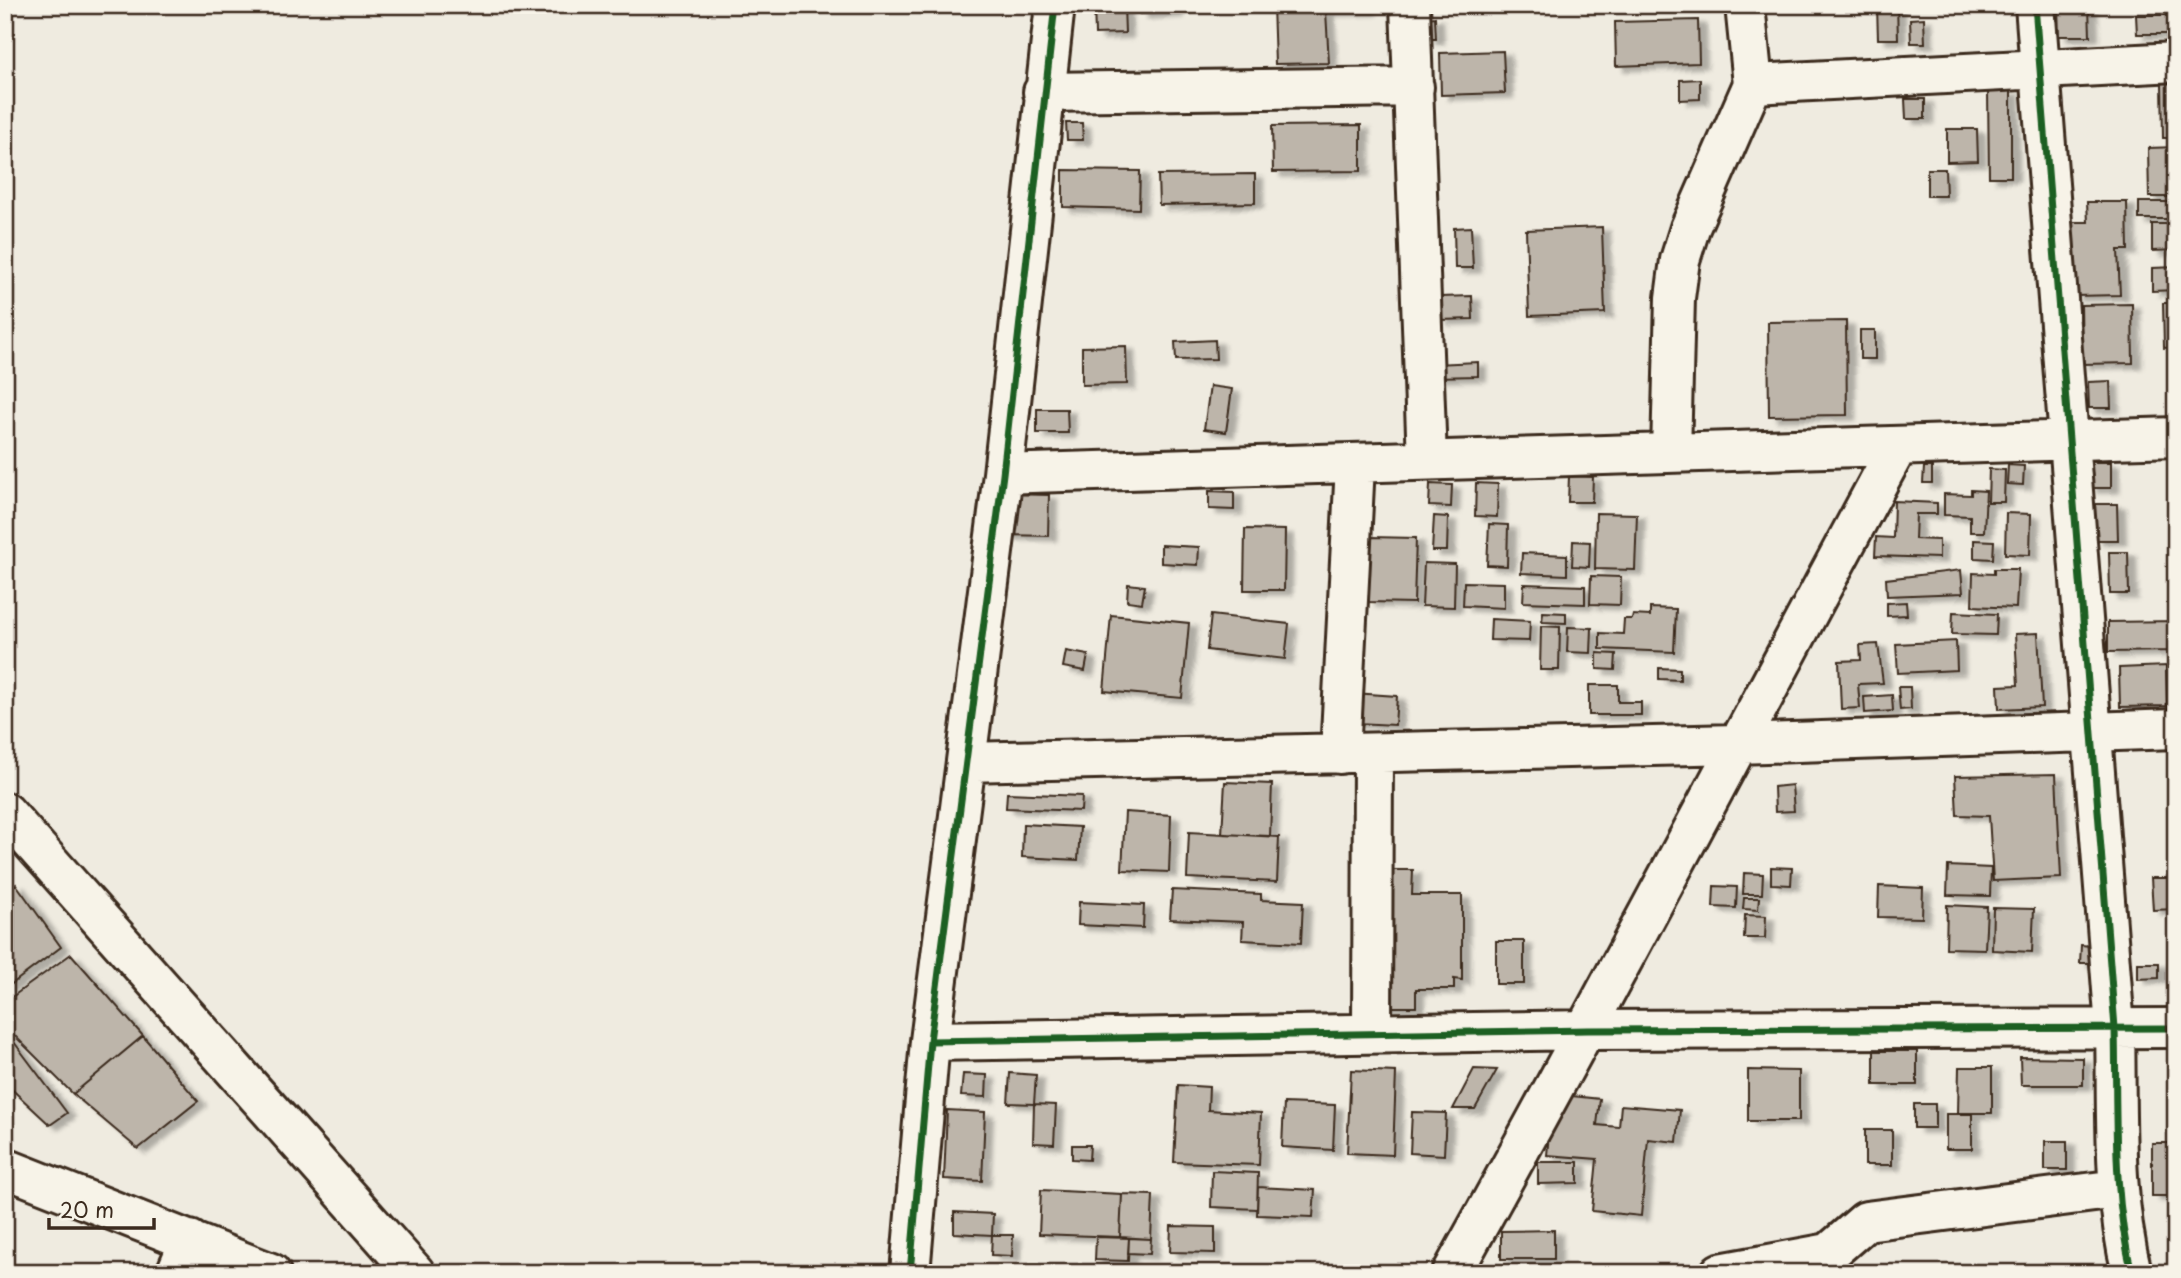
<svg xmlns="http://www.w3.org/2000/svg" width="2181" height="1278" font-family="'Playpen Sans',sans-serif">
  <defs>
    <filter id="shadow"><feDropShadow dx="8" dy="4.5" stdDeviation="2" flood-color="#0004"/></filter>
  </defs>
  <rect width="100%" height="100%" fill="#efebe0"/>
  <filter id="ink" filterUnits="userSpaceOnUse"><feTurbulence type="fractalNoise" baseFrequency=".0143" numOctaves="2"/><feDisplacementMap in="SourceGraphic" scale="14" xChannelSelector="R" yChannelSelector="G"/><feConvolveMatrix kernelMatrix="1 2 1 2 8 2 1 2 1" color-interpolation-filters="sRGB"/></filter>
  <g filter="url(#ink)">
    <path fill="#bdb5aa" stroke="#3b2a1e" stroke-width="2" filter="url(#shadow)" d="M 1094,5 L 1124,5 L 1125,33 L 1095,34 Z
      M 1140,5 L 1175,5 L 1175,12 L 1140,14 Z
      M 1273,5 L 1368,5 L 1368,10 L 1326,11 L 1329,63 L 1275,64 Z
      M 1897,5 L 1898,39 L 1878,39 L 1877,6 Z
      M 2058,6 L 2089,6 L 2090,36 L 2059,36 Z
      M 2136,15 L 2174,15 L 2174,34 L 2137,34 Z
      M 1435,17 L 1436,39 L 1428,39 L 1428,18 Z
      M 1924,18 L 1925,43 L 1911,43 L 1910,19 Z
      M 1698,20 L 1699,63 L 1616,66 L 1615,22 Z
      M 1503,51 L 1505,93 L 1441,95 L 1440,53 Z
      M 1700,79 L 1700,99 L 1680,100 L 1680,80 Z
      M 2162,83 L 2176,83 L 2176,138 L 2163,138 Z
      M 1988,91 L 2011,91 L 2011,177 L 1989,177 Z
      M 1905,99 L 1925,99 L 1925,119 L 1906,119 Z
      M 1066,123 L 1082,123 L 1083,140 L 1067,140 Z
      M 1361,125 L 1361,171 L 1273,172 L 1272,126 Z
      M 1947,129 L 1977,129 L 1978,161 L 1947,162 Z
      M 2176,147 L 2176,197 L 2149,197 L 2148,148 Z
      M 1927,169 L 1945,169 L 1946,196 L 1927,196 Z
      M 1063,170 L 1140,171 L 1139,209 L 1063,207 Z
      M 1255,174 L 1255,203 L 1159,205 L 1158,175 Z
      M 2087,202 L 2127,202 L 2128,250 L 2118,250 L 2120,295 L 2074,296 L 2073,222 L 2088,222 Z
      M 2139,202 L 2171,202 L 2171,219 L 2139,219 Z
      M 2152,224 L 2176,224 L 2176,250 L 2152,251 Z
      M 1471,227 L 1473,268 L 1455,268 L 1454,228 Z
      M 1602,227 L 1605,313 L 1529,316 L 1526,230 Z
      M 2176,267 L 2176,290 L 2152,291 L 2152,268 Z
      M 1472,296 L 1473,319 L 1440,320 L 1440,297 Z
      M 2163,303 L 2176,303 L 2176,347 L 2164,348 Z
      M 2132,304 L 2133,363 L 2082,364 L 2081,305 Z
      M 1846,321 L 1847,415 L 1769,416 L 1768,322 Z
      M 1860,330 L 1875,330 L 1875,359 L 1860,359 Z
      M 1215,340 L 1216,359 L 1176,360 L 1175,342 Z
      M 1126,346 L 1127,384 L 1082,385 L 1082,347 Z
      M 1478,362 L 1478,376 L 1434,377 L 1434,364 Z
      M 2110,381 L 2111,408 L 2089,408 L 2088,382 Z
      M 1210,386 L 1232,389 L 1226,432 L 1204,429 Z
      M 1037,409 L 1067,409 L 1068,433 L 1037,433 Z
      M 2089,462 L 2111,462 L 2111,488 L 2089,488 Z
      M 2008,465 L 2024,466 L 2023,485 L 2007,484 Z
      M 1924,467 L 1932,467 L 1932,483 L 1923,483 Z
      M 1989,469 L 2005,470 L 2004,502 L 1988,502 Z
      M 1569,476 L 1593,477 L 1592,502 L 1568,502 Z
      M 1476,483 L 1498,484 L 1497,517 L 1475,516 Z
      M 1430,484 L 1452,485 L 1451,507 L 1429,506 Z
      M 1971,490 L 1986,491 L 1984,532 L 1970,532 L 1970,516 L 1944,515 L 1944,494 L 1971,495 Z
      M 1209,491 L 1234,492 L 1234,510 L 1209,509 Z
      M 1008,494 L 1049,495 L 1048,536 L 1007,535 Z
      M 1894,501 L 1937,503 L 1937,514 L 1916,514 L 1915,539 L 1939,540 L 1939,558 L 1875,556 L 1876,537 L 1893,538 Z
      M 2095,504 L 2117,504 L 2118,540 L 2095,540 Z
      M 1596,513 L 1637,514 L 1635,570 L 1595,569 Z
      M 2006,513 L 2031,514 L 2030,555 L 2005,554 Z
      M 1434,516 L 1448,517 L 1447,551 L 1432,551 Z
      M 1489,524 L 1508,525 L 1507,566 L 1487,565 Z
      M 1245,529 L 1285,530 L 1284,590 L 1244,590 Z
      M 1370,537 L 1416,538 L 1414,603 L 1368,602 Z
      M 1974,540 L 1994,541 L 1993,559 L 1974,558 Z
      M 1573,541 L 1590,542 L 1589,567 L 1572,566 Z
      M 1161,545 L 1199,547 L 1198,565 L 1161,563 Z
      M 2109,552 L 2128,552 L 2129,594 L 2110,594 Z
      M 1522,553 L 1567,555 L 1567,575 L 1521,573 Z
      M 1424,563 L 1455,564 L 1454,607 L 1422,606 Z
      M 1994,569 L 2018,569 L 2016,608 L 1972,606 L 1973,573 L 1994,574 Z
      M 1961,570 L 1963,593 L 1887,596 L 1886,579 Z
      M 1591,576 L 1621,577 L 1620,605 L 1590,604 Z
      M 1464,582 L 1504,583 L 1504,608 L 1463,606 Z
      M 1128,584 L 1145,586 L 1142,603 L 1127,601 Z
      M 1524,584 L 1585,586 L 1585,604 L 1523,602 Z
      M 1906,602 L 1907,615 L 1887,616 L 1887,603 Z
      M 1650,608 L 1676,609 L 1674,652 L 1600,649 L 1600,633 L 1623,634 L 1624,619 L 1632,619 L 1633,615 L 1650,616 Z
      M 1543,612 L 1566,613 L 1566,623 L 1542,622 Z
      M 1953,612 L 1997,614 L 1996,635 L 1952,634 Z
      M 1111,615 L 1189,623 L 1182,698 L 1104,691 Z
      M 1211,615 L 1289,624 L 1285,659 L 1207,650 Z
      M 1491,619 L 1530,621 L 1529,641 L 1490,640 Z
      M 2176,621 L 2176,651 L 2108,652 L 2108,622 Z
      M 1541,626 L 1560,627 L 1559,670 L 1540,670 Z
      M 1568,627 L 1592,628 L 1591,653 L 1567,652 Z
      M 2038,633 L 2042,707 L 1999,709 L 1998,686 L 2018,685 L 2015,634 Z
      M 1956,641 L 1957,670 L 1898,673 L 1896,644 Z
      M 1878,644 L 1883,683 L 1858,684 L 1860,708 L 1841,709 L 1839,661 L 1861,660 L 1860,645 Z
      M 1066,651 L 1088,655 L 1085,671 L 1063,667 Z
      M 1597,653 L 1616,654 L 1615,670 L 1597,669 Z
      M 2166,666 L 2167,706 L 2120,707 L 2119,668 Z
      M 1659,668 L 1680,669 L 1680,680 L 1659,679 Z
      M 1589,685 L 1618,685 L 1618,702 L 1641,702 L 1641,715 L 1589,715 Z
      M 1898,687 L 1910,687 L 1911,709 L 1900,710 Z
      M 1338,692 L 1397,696 L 1395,725 L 1337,722 Z
      M 1892,695 L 1893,711 L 1865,713 L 1864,697 Z
      M 2056,774 L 2061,878 L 1993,881 L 1989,816 L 1957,815 L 1955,776 Z
      M 1225,782 L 1272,784 L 1270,836 L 1222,834 Z
      M 1792,785 L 1794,811 L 1775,812 L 1774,787 Z
      M 1007,793 L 1082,796 L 1081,811 L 1006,808 Z
      M 1125,812 L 1171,815 L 1169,872 L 1122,870 Z
      M 1023,824 L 1080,827 L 1078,860 L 1022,857 Z
      M 1189,832 L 1279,837 L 1277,882 L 1187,878 Z
      M 1948,866 L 1991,868 L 1990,896 L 1947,895 Z
      M 1771,867 L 1792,868 L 1791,885 L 1771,884 Z
      M 1379,870 L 1413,870 L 1412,895 L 1462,895 L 1462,980 L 1454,979 L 1454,989 L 1416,989 L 1416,1007 L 1378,1007 Z
      M 1744,873 L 1763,874 L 1762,894 L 1743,894 Z
      M 2151,878 L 2176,878 L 2176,909 L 2153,910 Z
      M 16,884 L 61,947 L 5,989 L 5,893 Z
      M 1714,886 L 1737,887 L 1736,908 L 1713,907 Z
      M 1879,886 L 1923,888 L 1922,918 L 1878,917 Z
      M 1172,890 L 1261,894 L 1261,900 L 1303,902 L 1301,943 L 1242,940 L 1243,922 L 1170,919 Z
      M 1744,898 L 1759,898 L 1758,910 L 1743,909 Z
      M 1079,902 L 1144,905 L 1143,928 L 1078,925 Z
      M 1947,905 L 1987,907 L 1985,949 L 1946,948 Z
      M 1993,908 L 2034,909 L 2032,952 L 1992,950 Z
      M 1745,915 L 1766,916 L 1765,938 L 1744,938 Z
      M 1496,941 L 1524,941 L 1524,984 L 1496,984 Z
      M 2081,945 L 2091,946 L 2091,963 L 2080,963 Z
      M 71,954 L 143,1036 L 73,1094 L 5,1026 L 5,1002 Z
      M 2138,963 L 2159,963 L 2159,978 L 2138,979 Z
      M 5,1030 L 67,1113 L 50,1125 L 5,1083 Z
      M 143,1036 L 198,1101 L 138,1149 L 73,1094 Z
      M 1874,1051 L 1917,1051 L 1917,1085 L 1874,1085 Z
      M 2020,1057 L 2083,1058 L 2083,1085 L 2021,1085 Z
      M 1959,1067 L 1992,1067 L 1992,1113 L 1958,1113 Z
      M 1474,1069 L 1497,1070 L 1475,1109 L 1453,1109 Z
      M 1351,1070 L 1396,1072 L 1393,1155 L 1347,1153 Z
      M 1748,1070 L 1799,1071 L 1799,1121 L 1748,1121 Z
      M 1010,1073 L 1036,1075 L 1034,1104 L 1008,1103 Z
      M 963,1074 L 987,1075 L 986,1097 L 961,1096 Z
      M 1178,1085 L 1209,1087 L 1208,1110 L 1261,1113 L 1259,1165 L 1174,1162 Z
      M 1553,1094 L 1600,1099 L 1597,1125 L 1619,1127 L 1621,1105 L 1680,1110 L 1677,1142 L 1648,1139 L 1641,1216 L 1592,1211 L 1597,1159 L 1547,1155 Z
      M 1284,1103 L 1335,1105 L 1333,1150 L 1282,1147 Z
      M 1034,1104 L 1056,1105 L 1054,1144 L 1033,1143 Z
      M 1914,1104 L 1935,1104 L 1935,1128 L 1914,1128 Z
      M 947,1110 L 985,1112 L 982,1181 L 944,1179 Z
      M 1412,1112 L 1446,1113 L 1444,1155 L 1410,1153 Z
      M 1946,1114 L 1972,1114 L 1972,1149 L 1946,1149 Z
      M 1865,1130 L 1892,1130 L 1892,1165 L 1865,1165 Z
      M 2045,1141 L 2067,1141 L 2067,1170 L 2045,1170 Z
      M 2152,1143 L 2176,1143 L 2176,1196 L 2152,1196 Z
      M 1072,1145 L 1090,1145 L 1089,1160 L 1072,1159 Z
      M 1538,1162 L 1578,1162 L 1578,1183 L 1538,1184 Z
      M 1212,1171 L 1258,1173 L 1257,1209 L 1211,1207 Z
      M 1258,1187 L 1315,1190 L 1313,1217 L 1257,1215 Z
      M 1041,1190 L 1122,1194 L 1120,1237 L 1039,1234 Z
      M 1122,1194 L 1153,1195 L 1151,1239 L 1120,1237 Z
      M 954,1212 L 993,1214 L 992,1235 L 954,1233 Z
      M 1171,1226 L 1215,1227 L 1215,1253 L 1170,1252 Z
      M 1554,1230 L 1554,1259 L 1501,1259 L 1501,1231 Z
      M 992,1235 L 1013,1235 L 1012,1256 L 991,1255 Z
      M 1096,1237 L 1129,1238 L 1128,1261 L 1095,1260 Z
      M 1129,1238 L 1151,1239 L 1150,1254 L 1128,1253 Z"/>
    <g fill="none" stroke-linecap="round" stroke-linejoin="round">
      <g stroke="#3b2a1e" stroke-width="44">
        <path id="minor" d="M 1410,5 L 1427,460
          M 2035,5 L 2115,1028 C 2117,1110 2112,1193 2132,1273
          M 1753,84 L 2176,62
          M 1043,92 L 1414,87
          M 1671,453 L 1675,298 L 1680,260 L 1690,228 L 1753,84 L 1745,5
          M 1003,474 L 2176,437
          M 1340,754 L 1355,465
          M 966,762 L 1737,744 L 2176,729
          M 5,812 L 415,1273
          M 1372,1033 L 1373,753
          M 930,1041 L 1588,1030 L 2176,1028
          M 5,1168 L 271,1273
          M 176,1273 L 190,1240
          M 910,1273 L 930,1041 L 1003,474 L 1055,5
          M 1452,1273 C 1605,999 1749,722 1898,446
          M 1720,1273 L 1829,1253 L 1866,1221 L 2118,1189"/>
      </g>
      <use href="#minor" stroke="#f7f3e8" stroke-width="38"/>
      <g stroke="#f7f3e8" stroke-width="11">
        <path id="cycleway" d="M 2035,5 L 2115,1028 C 2117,1110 2112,1193 2132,1273
          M 930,1041 L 1588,1030 L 2176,1028
          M 910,1273 L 930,1041 L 1003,474 L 1055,5"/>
      </g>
      <use href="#cycleway" stroke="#1b5e20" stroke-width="7"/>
    </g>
  </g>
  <rect width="2181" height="1278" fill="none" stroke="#f7f3e8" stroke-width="28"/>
  <rect x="14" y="14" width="2153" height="1250" fill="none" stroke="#3b2a1e" stroke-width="2.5" filter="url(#ink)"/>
  <path d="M49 1218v10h105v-10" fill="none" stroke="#3b2a1e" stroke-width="3.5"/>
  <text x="60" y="1218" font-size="21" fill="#3b2a1e" stroke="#f7f3e8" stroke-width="5" paint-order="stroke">20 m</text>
</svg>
